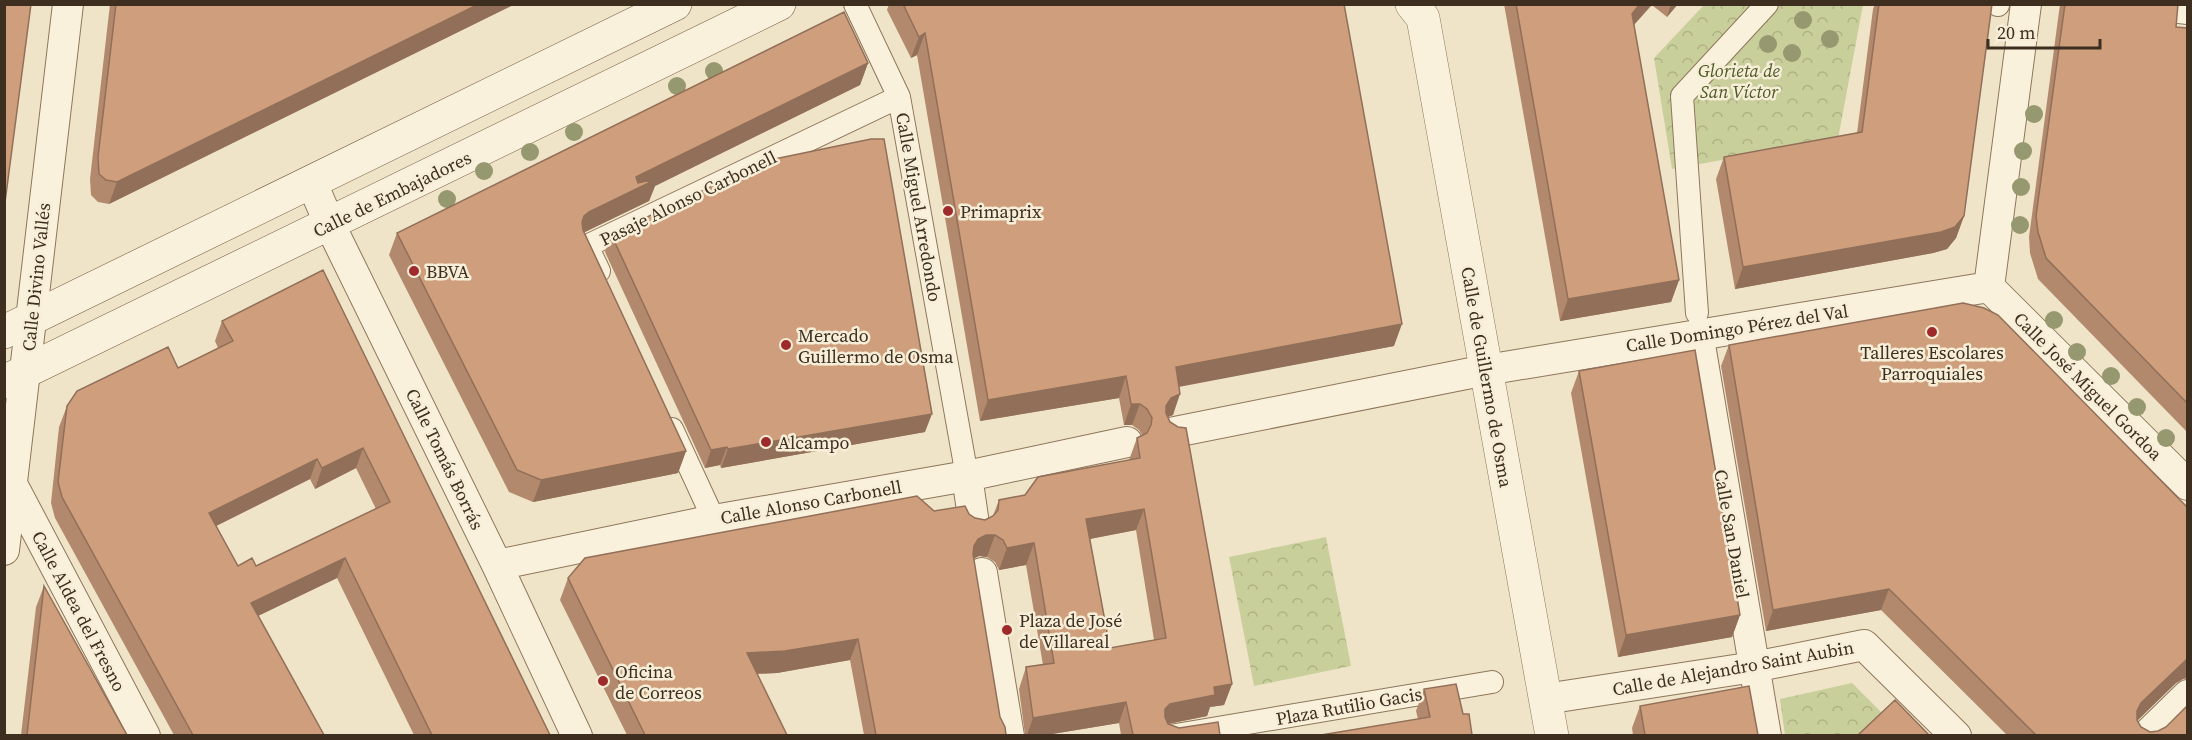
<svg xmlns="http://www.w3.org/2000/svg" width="2192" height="740" font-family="'Source Serif 4',serif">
  <defs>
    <pattern id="forest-crowns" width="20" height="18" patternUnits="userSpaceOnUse" patternTransform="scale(1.5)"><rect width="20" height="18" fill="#c9cf9b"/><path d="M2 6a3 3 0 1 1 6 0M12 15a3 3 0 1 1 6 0" fill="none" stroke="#aeb285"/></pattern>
  </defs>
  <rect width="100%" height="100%" fill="#f0e4c8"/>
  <path fill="url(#forest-crowns)" d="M 1704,5 L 1863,5 L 1838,139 L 1672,169 L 1654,58 Z
    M 1326,537 L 1351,666 L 1254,686 L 1229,557 Z
    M 1852,683 L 1888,719 L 1871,735 L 1785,735 L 1780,699 Z"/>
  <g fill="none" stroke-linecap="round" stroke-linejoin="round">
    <g stroke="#8d765c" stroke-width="24">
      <path id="pedestrian" d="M 855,4 L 899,97 L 967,476
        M 1998,4 L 1998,5
        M 599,271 L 587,246 L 899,97
        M 1697,313 L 1682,96 L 1767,4
        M 672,429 L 714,520
        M 1170,736 L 1492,682"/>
    </g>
    <g stroke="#8d765c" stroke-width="32">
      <path id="minor" d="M 2145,4 L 2188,9
        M 312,183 L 330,225 L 497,565 L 577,736
        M 1989,287 L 2026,4
        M 1989,287 L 2188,485
        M 1698,333 L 1766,736
        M 1175,432 L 1486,370 L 1989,287
        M 967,476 L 974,524
        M 13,486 L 145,736
        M 4,550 L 68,4
        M 497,565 L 714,520 L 967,476 L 1127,442
        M 982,573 L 1009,736
        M 1545,699 L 1754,667 L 1864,645 L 1956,736
        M 2146,736 L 2188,695"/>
    </g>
    <g stroke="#8d765c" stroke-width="34">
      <path id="tertiary" d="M 1412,4 L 1423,18 L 1552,736"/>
    </g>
    <g stroke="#6f573f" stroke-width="34">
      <path id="secondary" d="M 4,332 L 675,4
        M 4,382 L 779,4"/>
    </g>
    <use href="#pedestrian" stroke="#faf1dc" stroke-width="22"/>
    <use href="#minor" stroke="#faf1dc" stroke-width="30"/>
    <use href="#tertiary" stroke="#faf1dc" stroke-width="33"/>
    <use href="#secondary" stroke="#faf1dc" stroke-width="33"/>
  </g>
  <g fill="#96986f">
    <circle cx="1803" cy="20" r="9"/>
    <circle cx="1830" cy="39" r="9"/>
    <circle cx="1768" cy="44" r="9"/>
    <circle cx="1792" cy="53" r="9"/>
    <circle cx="714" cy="71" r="9"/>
    <circle cx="677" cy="86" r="9"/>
    <circle cx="2034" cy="114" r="9"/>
    <circle cx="574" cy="132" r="9"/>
    <circle cx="2023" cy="151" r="9"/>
    <circle cx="530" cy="152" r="9"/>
    <circle cx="484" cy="171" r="9"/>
    <circle cx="2021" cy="187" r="9"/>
    <circle cx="447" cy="199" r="9"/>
    <circle cx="2020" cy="225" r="9"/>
    <circle cx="2054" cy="320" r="9"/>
    <circle cx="2077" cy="352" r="9"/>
    <circle cx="2111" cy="376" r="9"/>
    <circle cx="2137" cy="407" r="9"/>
    <circle cx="2166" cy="438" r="9"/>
  </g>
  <path fill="#b2896c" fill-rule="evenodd" d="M 110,4 L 515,4 L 109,204 L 98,202 L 91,195 L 90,179 Z
    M 889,4 L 1344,4 L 1394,346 L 1179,386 L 1173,415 L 1168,417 L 1232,684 L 1224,705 L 1210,707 L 1207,716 L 1169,724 L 1179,728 L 1220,735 L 1121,735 L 1119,723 L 1046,735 L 1025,735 L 1019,689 L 1026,667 L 1043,665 L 1026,565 L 999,570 L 995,562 L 987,557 L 979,556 L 973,559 L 1000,717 L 1006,735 L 864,735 L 850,660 L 777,673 L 757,674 L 787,735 L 627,735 L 560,600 L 568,578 L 934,511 L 969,514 L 975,518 L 985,520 L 993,516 L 999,500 L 1025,495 L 1129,460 L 1137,438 L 1142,435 L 1139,430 L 1132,425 L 1124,425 L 1119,398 L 980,421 L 917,55 L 911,58 L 887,10 ZM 1136,530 L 1154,640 L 1110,648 L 1090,539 Z
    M 1504,4 L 1678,4 L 1667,17 L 1652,5 L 1634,25 L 1679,280 L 1671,302 L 1560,321 Z
    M 1875,4 L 1992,4 L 1964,216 L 1956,238 L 1947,249 L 1933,253 L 1735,289 L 1716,179 L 1724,157 L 1857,133 L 1873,9 Z
    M 2060,4 L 2178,4 L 2176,27 L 2187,28 L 2187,432 L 2038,279 L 2030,253 L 2029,237 Z
    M 868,63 L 860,85 L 655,186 L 649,201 L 584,232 L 686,451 L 678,473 L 533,502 L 509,492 L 389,255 L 397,233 Z
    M 611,234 L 925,432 L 721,468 L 720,465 L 705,468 L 605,252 Z
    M 323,270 L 550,735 L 414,735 L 337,578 L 258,616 L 324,735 L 174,735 L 55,518 L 51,503 L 59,427 L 67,406 L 178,368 L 218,348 L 215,341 L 222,321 ZM 356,468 L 376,509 L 256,566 L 238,566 L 216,526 L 310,479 L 315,489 Z
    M 1729,345 L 2187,507 L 2187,678 L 2183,679 L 2176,683 L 2137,720 L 2141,727 L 2150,732 L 2187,735 L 2007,735 L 1881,610 L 1766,631 L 1721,366 Z
    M 1579,371 L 1740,615 L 1732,637 L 1618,657 L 1571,393 Z
    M 44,586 L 127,735 L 21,735 L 36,607 Z
    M 1424,689 L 1463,714 L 1418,719 L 1416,711 Z
    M 1640,706 L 1758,735 L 1633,735 L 1632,728 Z"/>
  <path fill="#916f58" d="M 479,4 L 515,4 L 109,204 L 117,182 Z
    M 1640,4 L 1652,4 L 1624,36 L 1632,14 Z
    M 1671,4 L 1678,4 L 1667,17 Z
    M 925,33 L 917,55 L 911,58 L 919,37 Z
    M 868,63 L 860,85 L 655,186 L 649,201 L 581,234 L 576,238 L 584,216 L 636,177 Z
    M 1964,216 L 1956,238 L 1947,249 L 1933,253 L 1735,289 L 1743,267 Z
    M 1679,280 L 1671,302 L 1560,321 L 1568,299 Z
    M 1402,324 L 1394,346 L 1168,389 L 1176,367 Z
    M 1126,376 L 1119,398 L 980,421 L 988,400 Z
    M 1180,394 L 1173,415 L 1163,419 L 1166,406 L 1171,398 Z
    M 1131,404 L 1140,404 L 1132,425 L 1124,425 Z
    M 932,414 L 925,432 L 721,468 L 728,449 Z
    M 727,447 L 720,465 L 705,468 L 711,450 Z
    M 363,448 L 356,468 L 315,489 L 322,468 Z
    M 686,451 L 678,473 L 533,502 L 541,480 Z
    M 317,459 L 310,479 L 202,533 L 209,513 Z
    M 1144,509 L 1136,530 L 1079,541 L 1086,519 Z
    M 986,535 L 995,535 L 987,557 L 979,556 L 971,560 L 974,546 L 978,539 Z
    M 1034,543 L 1026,565 L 999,570 L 1007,548 Z
    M 345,558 L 337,578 L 243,623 L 251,603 Z
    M 1889,589 L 1881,610 L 1766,631 L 1773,610 Z
    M 1740,615 L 1732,637 L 1618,657 L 1626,635 Z
    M 858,639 L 850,660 L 777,673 L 739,674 L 747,653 Z
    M 2187,659 L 2187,678 L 2183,679 L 2176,683 L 2134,724 L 2137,711 L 2141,703 L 2184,662 Z
    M 1232,684 L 1224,705 L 1210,707 L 1207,716 L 1162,725 L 1165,709 L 1170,704 L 1214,687 Z
    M 1126,702 L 1119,723 L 1046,735 L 1027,735 L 1033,718 Z"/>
  <path fill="#cf9f7d" stroke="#916f58" stroke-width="1.5" fill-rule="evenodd" d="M 4,4 L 31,4 L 4,210 Z
    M 116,4 L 479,4 L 117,182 L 106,180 L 99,174 L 98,157 Z
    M 903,4 L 1344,4 L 1402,324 L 1176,367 L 1180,394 L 1171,398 L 1166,406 L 1166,413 L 1170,422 L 1178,427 L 1186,428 L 1232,684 L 1214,687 L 1215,695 L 1170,704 L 1165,709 L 1165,717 L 1168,724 L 1179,728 L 1218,722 L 1220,735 L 1133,735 L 1126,702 L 1033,718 L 1026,667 L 1054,663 L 1034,543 L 1007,548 L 1003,540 L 995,535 L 986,535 L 978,539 L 974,546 L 973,554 L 1000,717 L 1005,727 L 1006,735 L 876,735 L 858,639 L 785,651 L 747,653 L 787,735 L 645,735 L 568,578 L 585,558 L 917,496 L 934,511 L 965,506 L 969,514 L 975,518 L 985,520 L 993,516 L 998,510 L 999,500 L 1025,495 L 1038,477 L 1140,458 L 1137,438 L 1147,433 L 1151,425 L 1152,418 L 1147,409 L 1140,404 L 1131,404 L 1126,376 L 988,400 L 925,33 L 919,37 ZM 1144,509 L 1166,638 L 1110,648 L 1086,519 Z
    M 1516,4 L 1640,4 L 1632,14 L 1679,280 L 1568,299 Z
    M 1879,4 L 1992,4 L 1964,216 L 1955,227 L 1941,232 L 1743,267 L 1724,157 L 1862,132 Z
    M 2065,4 L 2178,4 L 2176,27 L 2187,28 L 2187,403 L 2046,258 L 2038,232 L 2036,216 Z
    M 844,12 L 868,63 L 636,177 L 638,183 L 657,179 L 589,212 L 584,216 L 582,222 L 583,230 L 686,451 L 541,480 L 517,470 L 397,233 Z
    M 871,139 L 884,139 L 932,414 L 728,449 L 727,447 L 711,450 L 611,234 L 765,161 Z
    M 323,270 L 550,735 L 432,735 L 345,558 L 251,603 L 324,735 L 193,735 L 62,497 L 58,482 L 67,406 L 77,391 L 168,347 L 178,368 L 233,341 L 222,321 ZM 363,448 L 390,502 L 256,566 L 252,558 L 238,566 L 209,513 L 317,459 L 322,468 Z
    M 1963,303 L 1984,308 L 1998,315 L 2187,507 L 2187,659 L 2184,662 L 2141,703 L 2137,711 L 2137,720 L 2141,727 L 2150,732 L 2158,731 L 2166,727 L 2187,706 L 2187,735 L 2036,735 L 1889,589 L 1773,610 L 1729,345 Z
    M 1695,350 L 1740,615 L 1626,635 L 1579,371 Z
    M 44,586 L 127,735 L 27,735 Z
    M 1456,684 L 1463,714 L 1469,714 L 1472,735 L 1321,735 L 1430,717 L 1424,689 Z
    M 1749,686 L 1758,735 L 1645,735 L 1640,706 Z
    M 1895,700 L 1929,735 L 1858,735 Z"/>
  <g fill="#9e2a2b" stroke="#f7eed8" stroke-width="2">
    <circle cx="948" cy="211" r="6"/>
    <circle cx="414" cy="271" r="6"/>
    <circle cx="1932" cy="332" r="6"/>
    <circle cx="786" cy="345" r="6"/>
    <circle cx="766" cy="442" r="6"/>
    <circle cx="1007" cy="630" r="6"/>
    <circle cx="603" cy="681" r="6"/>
  </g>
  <g text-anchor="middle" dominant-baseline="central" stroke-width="5" stroke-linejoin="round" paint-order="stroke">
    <g font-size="18" font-style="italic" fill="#4d5a26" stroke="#f7eed8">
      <text x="1739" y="70">Glorieta de<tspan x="1739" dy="21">San Víctor</tspan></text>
    </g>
    <g font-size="18" fill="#3d2e20" stroke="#f7eed8">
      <text transform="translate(392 194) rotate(-26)">Calle de Embajadores</text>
      <text transform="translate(688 198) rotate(-26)">Pasaje Alonso Carbonell</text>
      <text transform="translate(919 207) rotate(80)">Calle Miguel Arredondo</text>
      <text transform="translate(36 277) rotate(-84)">Calle Divino Vallés</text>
      <text transform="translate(1737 328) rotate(-9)">Calle Domingo Pérez del Val</text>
      <text transform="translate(1487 377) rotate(80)">Calle de Guillermo de Osma</text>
      <text transform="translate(2088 386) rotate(45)">Calle José Miguel Gordoa</text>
      <text transform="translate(445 459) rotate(64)">Calle Tomás Borrás</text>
      <text transform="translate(811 502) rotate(-10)">Calle Alonso Carbonell</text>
      <text transform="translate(1732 534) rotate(80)">Calle San Daniel</text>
      <text transform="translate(79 611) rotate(62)">Calle Aldea del Fresno</text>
      <text transform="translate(1733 668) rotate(-10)">Calle de Alejandro Saint Aubin</text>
      <text transform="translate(1349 706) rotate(-10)">Plaza Rutilio Gacis</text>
    </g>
    <g font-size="18" fill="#3d2e20" stroke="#f7eed8" text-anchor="start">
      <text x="960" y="211">Primaprix</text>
      <text x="426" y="271">BBVA</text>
      <text x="798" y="335">Mercado<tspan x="798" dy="21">Guillermo de Osma</tspan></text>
      <text x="1932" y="352" text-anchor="middle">Talleres Escolares<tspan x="1932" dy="21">Parroquiales</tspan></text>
      <text x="778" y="442">Alcampo</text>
      <text x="1019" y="620">Plaza de José<tspan x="1019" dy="21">de Villareal</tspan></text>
      <text x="615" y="671">Oficina<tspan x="615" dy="21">de Correos</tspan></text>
    </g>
  </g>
  <rect width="2192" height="740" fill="none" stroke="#3d2e20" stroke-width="12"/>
  <path d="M1988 39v9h112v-9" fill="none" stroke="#3d2e20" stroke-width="3"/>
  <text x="1997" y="39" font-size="18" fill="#3d2e20" stroke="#f7eed8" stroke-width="4.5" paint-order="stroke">20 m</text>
</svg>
